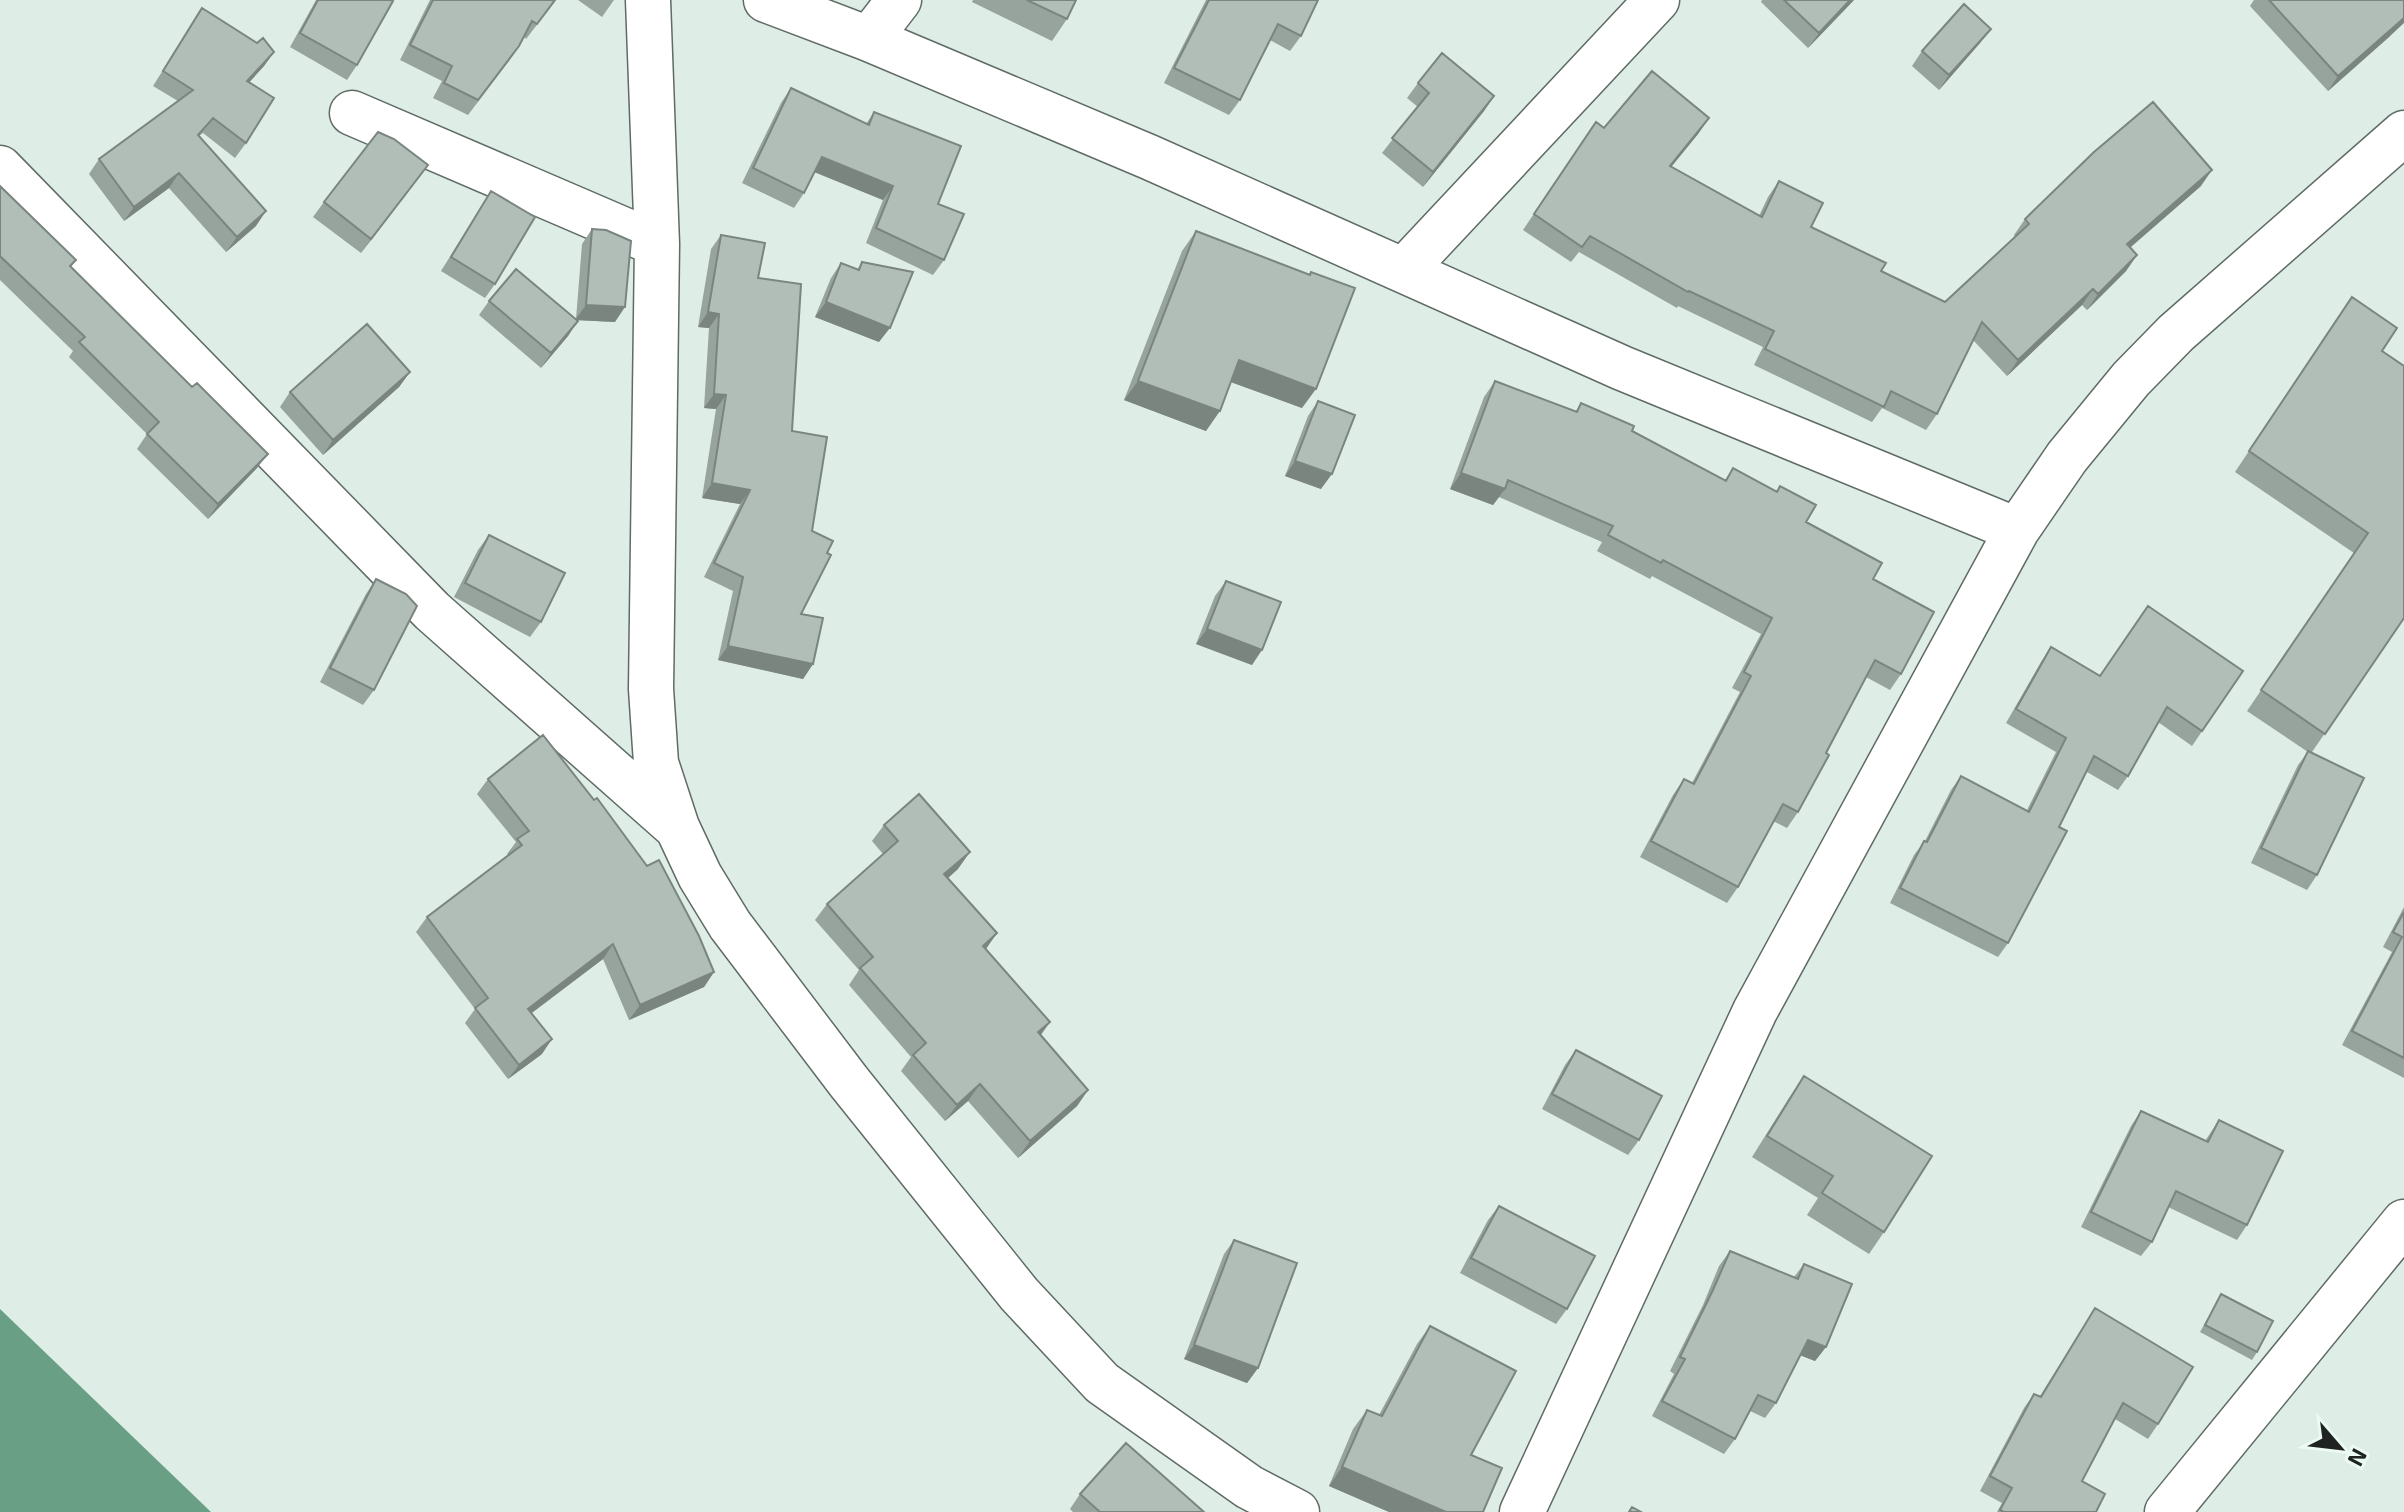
<svg xmlns="http://www.w3.org/2000/svg" width="2404" height="1512" font-family="'Exo 2',sans-serif">
  <rect width="100%" height="100%" fill="#deede5"/>
  <path fill="#69a085" d="M 0,1309 L 211,1512 L 0,1512 Z"/>
  <g fill="none" stroke-linecap="round" stroke-linejoin="round">
    <g stroke="#5f6b65" stroke-width="47">
      <path id="minor" d="M 648,0 L 657,244 L 651,689 L 656,763 L 677,827 L 700,876 L 730,925 L 849,1082 L 1019,1294 L 1102,1383 L 1249,1487 L 1297,1512
        M 766,0 L 869,39 L 1149,157 L 1622,368 L 2017,530
        M 869,39 L 899,0
        M 352,113 L 657,244
        M 0,168 L 432,611 L 675,826
        M 1404,270 L 1657,0
        M 1522,1512 L 1755,1011 L 2017,530 L 2067,457 L 2131,379 L 2176,333 L 2404,133
        M 2167,1512 L 2404,1222"/>
    </g>
    <use href="#minor" stroke="#fff" stroke-width="44"/>
  </g>
  <path fill="#97a39d" d="M 316,0 L 390,0 L 357,65 L 347,80 L 290,47 Z
    M 430,0 L 556,0 L 526,39 L 524,37 L 509,61 L 468,115 L 433,98 L 442,81 L 400,60 Z
    M 578,0 L 614,0 L 602,17 Z
    M 973,0 L 1076,0 L 1067,19 L 1052,41 L 972,2 Z
    M 1206,0 L 1317,0 L 1301,36 L 1290,51 L 1270,40 L 1240,100 L 1229,115 L 1164,83 Z
    M 1762,0 L 1854,0 L 1808,48 L 1761,2 Z
    M 2254,0 L 2404,0 L 2389,37 L 2328,91 L 2250,6 Z
    M 202,8 L 257,43 L 274,52 L 264,66 L 249,82 L 246,143 L 235,158 L 203,133 L 199,136 L 256,226 L 226,252 L 169,188 L 124,221 L 89,174 L 99,159 L 178,101 L 153,86 Z
    M 1991,29 L 1980,43 L 1939,90 L 1912,66 L 1922,51 Z
    M 1418,83 L 1494,96 L 1484,111 L 1423,187 L 1382,153 L 1418,107 L 1407,98 Z
    M 791,88 L 866,124 L 874,112 L 938,204 L 944,260 L 933,275 L 866,243 L 883,200 L 814,172 L 804,193 L 794,208 L 742,183 L 781,103 Z
    M 1709,118 L 1698,134 L 1671,167 L 1759,216 L 1768,197 L 1779,181 L 1811,227 L 1881,271 L 1945,302 L 2015,237 L 2014,235 L 2025,219 L 2201,186 L 2130,247 L 2137,255 L 2126,271 L 2087,310 L 2082,305 L 2007,376 L 1973,340 L 1937,414 L 1926,430 L 1882,408 L 1872,422 L 1754,365 L 1763,347 L 1678,306 L 1677,308 L 1579,252 L 1571,262 L 1523,230 L 1596,122 L 1604,128 Z
    M 428,165 L 361,253 L 313,217 L 324,202 Z
    M 0,186 L 76,260 L 71,267 L 257,468 L 208,519 L 137,449 L 147,434 L 69,357 L 73,351 L 0,280 Z
    M 491,191 L 495,284 L 485,298 L 441,271 Z
    M 592,229 L 615,322 L 577,320 L 568,336 L 541,368 L 479,315 L 489,301 L 576,319 L 582,244 Z
    M 1196,231 L 1309,275 L 1311,272 L 1302,408 L 1231,382 L 1206,431 L 1124,400 L 1182,251 Z
    M 721,235 L 758,278 L 792,431 L 812,531 L 801,614 L 813,664 L 803,679 L 718,660 L 733,591 L 704,577 L 740,504 L 702,498 L 716,409 L 704,408 L 709,328 L 698,327 L 711,249 Z
    M 862,262 L 879,342 L 815,317 L 831,278 L 841,263 L 857,270 Z
    M 2338,317 L 2382,351 L 2404,618 L 2312,752 L 2317,875 L 2307,890 L 2251,863 L 2298,765 L 2308,752 L 2247,711 L 2354,553 L 2235,472 Z
    M 410,372 L 399,387 L 323,455 L 280,407 L 290,392 Z
    M 1495,381 L 1576,411 L 1581,403 L 1725,480 L 1733,468 L 1776,492 L 1780,486 L 1806,522 L 1873,579 L 1901,674 L 1890,690 L 1866,677 L 1826,753 L 1798,812 L 1787,828 L 1773,821 L 1738,887 L 1727,903 L 1640,857 L 1673,795 L 1684,779 L 1692,783 L 1740,692 L 1732,688 L 1761,634 L 1652,576 L 1650,579 L 1597,551 L 1602,542 L 1499,497 L 1493,505 L 1450,489 L 1484,397 Z
    M 1318,401 L 1321,489 L 1285,476 L 1308,416 Z
    M 489,535 L 541,622 L 530,637 L 454,597 L 478,550 Z
    M 376,579 L 374,690 L 363,705 L 320,682 L 366,594 Z
    M 1226,581 L 1252,665 L 1196,644 L 1215,596 Z
    M 2051,647 L 2100,675 L 2243,671 L 2192,746 L 2158,722 L 2128,776 L 2118,790 L 2087,772 L 2059,827 L 2008,943 L 1998,957 L 1890,903 L 1914,855 L 1925,841 L 1951,790 L 1961,776 L 2027,810 L 2056,752 L 2006,723 L 2041,662 Z
    M 488,779 L 714,972 L 704,987 L 629,1020 L 603,959 L 532,1013 L 542,1054 L 508,1079 L 465,1023 L 475,1009 L 416,932 L 427,917 L 508,855 L 507,854 L 516,842 L 477,794 Z
    M 884,825 L 958,869 L 948,878 L 997,933 L 986,949 L 1050,1022 L 1041,1035 L 1088,1090 L 1077,1106 L 1018,1158 L 968,1101 L 945,1121 L 901,1071 L 911,1057 L 849,985 L 859,970 L 815,920 L 827,904 L 883,854 L 872,841 Z
    M 2404,907 L 2404,1078 L 2342,1045 L 2392,952 L 2383,947 Z
    M 1576,1050 L 1639,1140 L 1628,1155 L 1542,1109 L 1565,1065 Z
    M 1804,1076 L 1884,1232 L 1869,1254 L 1807,1215 L 1818,1198 L 1752,1157 L 1789,1098 Z
    M 2141,1111 L 2205,1141 L 2219,1120 L 2247,1225 L 2237,1240 L 2168,1207 L 2152,1242 L 2141,1256 L 2081,1227 L 2131,1126 Z
    M 1499,1206 L 1567,1309 L 1556,1324 L 1460,1273 L 1488,1220 Z
    M 1234,1240 L 1258,1368 L 1247,1383 L 1184,1359 L 1224,1254 Z
    M 1730,1251 L 1794,1277 L 1804,1264 L 1826,1347 L 1815,1361 L 1800,1355 L 1776,1403 L 1765,1418 L 1750,1411 L 1735,1439 L 1724,1454 L 1652,1416 L 1674,1374 L 1670,1371 L 1703,1305 L 1719,1266 Z
    M 2221,1294 L 2257,1352 L 2252,1360 L 2200,1332 Z
    M 2095,1308 L 2158,1424 L 2148,1439 L 2115,1419 L 2082,1481 L 2096,1512 L 1997,1512 L 2002,1503 L 1980,1491 L 2024,1408 L 2034,1394 L 2040,1396 Z
    M 1430,1326 L 1471,1455 L 1483,1512 L 1389,1512 L 1329,1486 L 1353,1429 L 1367,1410 L 1379,1415 L 1417,1344 Z
    M 1080,1494 L 1204,1512 L 1073,1512 L 1070,1509 Z"/>
  <path fill="#7b8580" d="M 1850,0 L 1854,0 L 1808,48 L 1819,33 Z
    M 2404,18 L 2404,23 L 2389,37 L 2328,91 L 2338,76 Z
    M 1991,29 L 1980,43 L 1939,90 L 1949,75 Z
    M 274,52 L 264,66 L 237,96 L 247,81 Z
    M 1494,96 L 1484,111 L 1423,187 L 1433,172 Z
    M 1709,118 L 1698,134 L 1659,182 L 1670,166 Z
    M 822,157 L 893,186 L 883,200 L 812,171 Z
    M 428,165 L 417,180 L 361,253 L 371,239 Z
    M 2212,170 L 2201,186 L 2116,260 L 2127,244 Z
    M 179,173 L 169,188 L 124,221 L 134,207 Z
    M 266,211 L 256,226 L 226,252 L 237,237 Z
    M 2137,255 L 2126,271 L 2087,310 L 2098,294 Z
    M 2093,289 L 2082,305 L 2007,376 L 2018,360 Z
    M 826,302 L 890,328 L 879,342 L 815,317 Z
    M 586,305 L 625,307 L 615,322 L 575,320 Z
    M 708,312 L 719,314 L 709,328 L 698,327 Z
    M 578,321 L 568,336 L 541,368 L 551,353 Z
    M 1239,360 L 1316,389 L 1302,408 L 1225,380 Z
    M 410,372 L 399,387 L 323,455 L 333,440 Z
    M 1138,381 L 1220,411 L 1206,431 L 1124,400 Z
    M 714,394 L 726,395 L 716,409 L 704,408 Z
    M 268,454 L 257,468 L 208,519 L 218,504 Z
    M 1295,461 L 1332,474 L 1321,489 L 1285,476 Z
    M 1461,473 L 1505,489 L 1493,505 L 1450,489 Z
    M 712,483 L 750,490 L 740,504 L 702,498 Z
    M 1207,629 L 1262,650 L 1252,665 L 1196,644 Z
    M 728,646 L 813,664 L 803,679 L 718,660 Z
    M 970,852 L 958,869 L 933,891 L 944,874 Z
    M 997,933 L 985,950 L 983,946 Z
    M 613,944 L 603,959 L 518,1023 L 528,1009 Z
    M 714,972 L 704,987 L 629,1020 L 640,1005 Z
    M 1050,1022 L 1038,1038 L 1038,1032 Z
    M 552,1039 L 542,1054 L 508,1079 L 519,1065 Z
    M 980,1084 L 968,1101 L 945,1121 L 957,1105 Z
    M 1088,1090 L 1077,1106 L 1018,1158 L 1030,1141 Z
    M 1808,1340 L 1826,1347 L 1815,1361 L 1797,1354 Z
    M 1194,1345 L 1258,1368 L 1247,1383 L 1184,1359 Z
    M 1342,1467 L 1446,1512 L 1389,1512 L 1329,1486 Z"/>
  <path fill="#b0beb7" stroke="#7b8580" stroke-width="2" d="M 318,0 L 390,0 L 393,1 L 357,65 L 300,33 Z
    M 433,0 L 555,0 L 537,24 L 532,21 L 519,46 L 478,100 L 444,83 L 452,66 L 410,45 Z
    M 1027,0 L 1076,0 L 1067,19 Z
    M 1209,0 L 1318,0 L 1301,36 L 1278,24 L 1240,100 L 1174,68 Z
    M 1784,0 L 1850,0 L 1819,33 Z
    M 2269,0 L 2404,0 L 2404,18 L 2338,76 Z
    M 1964,4 L 1991,29 L 1949,75 L 1922,51 Z
    M 202,8 L 257,43 L 263,38 L 274,52 L 247,81 L 274,98 L 246,143 L 213,118 L 198,135 L 266,211 L 237,237 L 179,173 L 134,207 L 99,159 L 193,90 L 163,71 Z
    M 1442,53 L 1494,96 L 1433,172 L 1392,138 L 1429,93 L 1418,83 Z
    M 1652,71 L 1709,118 L 1670,166 L 1762,217 L 1779,181 L 1823,203 L 1811,227 L 1886,263 L 1881,271 L 1945,302 L 2029,224 L 2025,219 L 2094,152 L 2153,102 L 2212,170 L 2127,244 L 2137,255 L 2098,294 L 2093,289 L 2018,360 L 1982,322 L 1937,414 L 1891,391 L 1884,407 L 1765,349 L 1774,331 L 1689,291 L 1688,292 L 1590,236 L 1582,247 L 1534,214 L 1596,122 L 1604,128 Z
    M 791,88 L 869,125 L 874,112 L 961,146 L 938,204 L 964,214 L 944,260 L 876,228 L 893,186 L 822,157 L 804,193 L 753,168 Z
    M 378,132 L 394,139 L 428,165 L 371,239 L 324,202 Z
    M 0,186 L 76,260 L 70,266 L 192,387 L 197,383 L 268,454 L 218,504 L 147,434 L 159,422 L 79,342 L 85,337 L 0,256 Z
    M 491,191 L 535,217 L 495,284 L 451,257 Z
    M 592,229 L 606,230 L 631,241 L 625,307 L 586,305 Z
    M 1196,231 L 1310,275 L 1311,272 L 1355,288 L 1316,389 L 1239,360 L 1220,411 L 1138,381 Z
    M 721,235 L 765,243 L 758,278 L 801,284 L 792,431 L 827,437 L 812,531 L 833,541 L 827,553 L 831,555 L 801,614 L 823,618 L 813,664 L 728,646 L 743,577 L 714,563 L 750,490 L 712,483 L 726,395 L 714,394 L 719,314 L 708,312 Z
    M 862,262 L 913,272 L 890,328 L 826,302 L 841,263 L 859,270 Z
    M 516,269 L 578,321 L 551,353 L 489,301 Z
    M 2352,297 L 2397,328 L 2382,351 L 2404,366 L 2404,618 L 2325,734 L 2261,690 L 2368,533 L 2249,451 Z
    M 367,324 L 410,372 L 333,440 L 290,392 Z
    M 1495,381 L 1577,412 L 1581,403 L 1634,426 L 1632,431 L 1726,481 L 1733,468 L 1777,492 L 1780,486 L 1816,505 L 1806,522 L 1882,563 L 1873,579 L 1934,612 L 1901,674 L 1875,660 L 1826,753 L 1829,755 L 1798,812 L 1783,804 L 1738,887 L 1651,841 L 1684,779 L 1694,784 L 1751,676 L 1744,672 L 1772,618 L 1663,560 L 1661,563 L 1608,535 L 1613,526 L 1508,480 L 1505,489 L 1461,473 Z
    M 1318,401 L 1355,415 L 1332,474 L 1295,461 Z
    M 489,535 L 565,573 L 541,622 L 465,583 Z
    M 376,579 L 406,594 L 417,606 L 374,690 L 330,668 Z
    M 1226,581 L 1281,602 L 1262,650 L 1207,629 Z
    M 2148,606 L 2243,671 L 2202,731 L 2167,707 L 2128,776 L 2094,756 L 2059,827 L 2067,831 L 2008,943 L 1900,888 L 1924,841 L 1927,842 L 1961,776 L 2029,812 L 2066,738 L 2016,709 L 2051,647 L 2100,676 Z
    M 543,735 L 594,800 L 597,798 L 647,866 L 659,860 L 699,936 L 714,972 L 640,1005 L 613,944 L 528,1009 L 552,1039 L 519,1065 L 475,1008 L 488,998 L 427,917 L 522,845 L 517,839 L 529,831 L 488,779 Z
    M 2308,751 L 2364,778 L 2317,875 L 2261,848 Z
    M 919,794 L 970,852 L 944,874 L 997,933 L 983,946 L 1050,1022 L 1038,1032 L 1088,1090 L 1030,1141 L 980,1084 L 957,1105 L 913,1055 L 926,1043 L 860,968 L 873,957 L 827,904 L 898,841 L 884,825 Z
    M 2404,912 L 2404,1058 L 2352,1031 L 2402,937 L 2393,932 Z
    M 1576,1050 L 1662,1096 L 1639,1140 L 1552,1094 Z
    M 1804,1076 L 1932,1156 L 1884,1232 L 1822,1193 L 1833,1176 L 1767,1136 Z
    M 2141,1111 L 2208,1142 L 2219,1120 L 2283,1151 L 2247,1225 L 2176,1191 L 2152,1242 L 2091,1212 Z
    M 1499,1206 L 1595,1256 L 1567,1309 L 1471,1258 Z
    M 1234,1240 L 1297,1263 L 1258,1368 L 1194,1345 Z
    M 1730,1251 L 1798,1279 L 1804,1264 L 1852,1284 L 1826,1347 L 1808,1340 L 1776,1403 L 1758,1395 L 1735,1439 L 1662,1401 L 1685,1359 L 1680,1357 L 1713,1290 Z
    M 2221,1294 L 2273,1321 L 2257,1352 L 2205,1325 Z
    M 2095,1308 L 2193,1367 L 2158,1424 L 2123,1403 L 2082,1481 L 2105,1494 L 2096,1512 L 2004,1512 L 2000,1510 L 2012,1488 L 1990,1476 L 2034,1394 L 2041,1397 Z
    M 1430,1326 L 1516,1371 L 1471,1455 L 1502,1468 L 1483,1512 L 1446,1512 L 1342,1467 L 1367,1410 L 1382,1416 Z
    M 1126,1443 L 1204,1512 L 1100,1512 L 1080,1494 Z
    M 1632,1507 L 1641,1512 L 1629,1512 Z"/>
  <g transform="translate(2340 1448) rotate(118)" stroke="#ebfaf2" stroke-width="6" paint-order="stroke">
  <path d="M0-6L14 30L0 20L-14 30Z" fill="#1f2422"/>
  <text y="-12" font-size="22" font-weight="bold" text-anchor="middle" fill="#1f2422">N</text>
  </g>
</svg>
